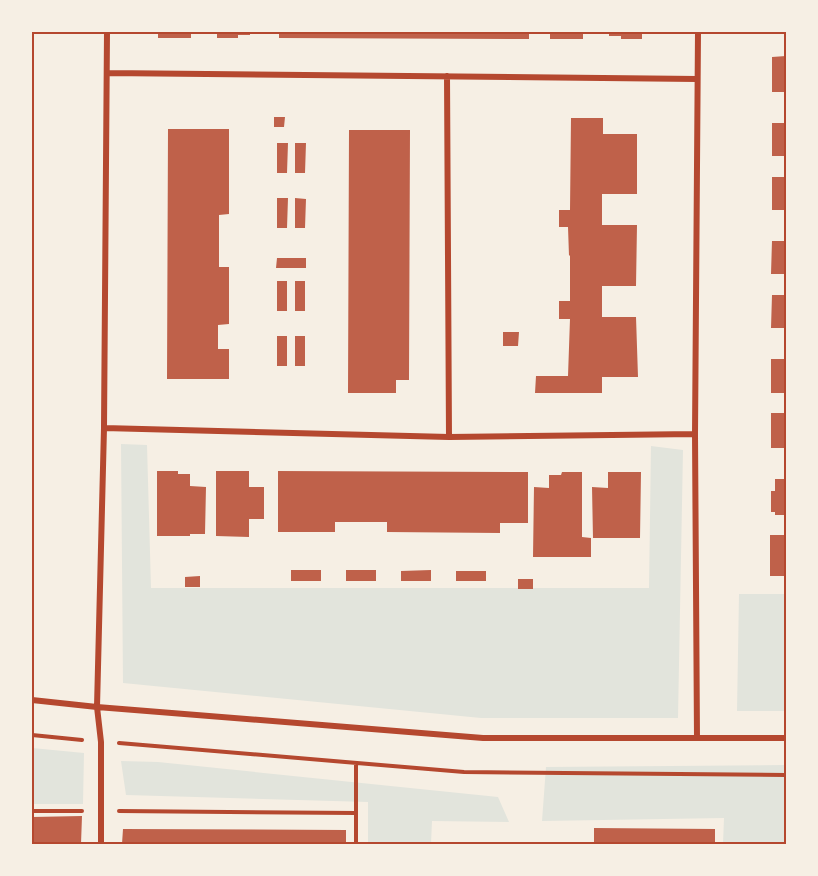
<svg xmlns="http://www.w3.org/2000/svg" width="818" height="876" font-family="Ubuntu,sans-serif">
  <rect width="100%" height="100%" fill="#f6efe4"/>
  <path fill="#e2e4dc" d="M 121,444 L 147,445 L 151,588 L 649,588 L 651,446 L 683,450 L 678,718 L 481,718 L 123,683 Z
    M 739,594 L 786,594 L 786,711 L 737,711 Z
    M 32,748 L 84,753 L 83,804 L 32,804 Z
    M 121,761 L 158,762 L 498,797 L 509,822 L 432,821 L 431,844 L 368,844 L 368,802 L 126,795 Z
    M 786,765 L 786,844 L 723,844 L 724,818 L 542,821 L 546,767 Z"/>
  <path fill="#bf614a" d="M 158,32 L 191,32 L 191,38 L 158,38 Z
    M 217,32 L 250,32 L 250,35 L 238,35 L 238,38 L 217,38 Z
    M 279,32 L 529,32 L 529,39 L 279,38 Z
    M 550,32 L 583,32 L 583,39 L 550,39 Z
    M 609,32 L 642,32 L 642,39 L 621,39 L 621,36 L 609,36 Z
    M 786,56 L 786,92 L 772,92 L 772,57 Z
    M 274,117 L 285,117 L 284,127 L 274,127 Z
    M 571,118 L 603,118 L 603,134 L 637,134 L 637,194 L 602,194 L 602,225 L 637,225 L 636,286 L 602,286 L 602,317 L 636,317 L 638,377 L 602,377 L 602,393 L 535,393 L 536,376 L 568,376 L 570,319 L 559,319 L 559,301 L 570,301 L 570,255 L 569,256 L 568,227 L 559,227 L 559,210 L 570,210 Z
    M 772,123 L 786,123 L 786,156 L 772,156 Z
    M 168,129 L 229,129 L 229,214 L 219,215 L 219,267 L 229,267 L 229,324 L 218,325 L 218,349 L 229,349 L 229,379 L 167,379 Z
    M 349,130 L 410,130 L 409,380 L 396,380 L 396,393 L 348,393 Z
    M 277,143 L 288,143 L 287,173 L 277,173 Z
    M 295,143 L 306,143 L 305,173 L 295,173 Z
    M 772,177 L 786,177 L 786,210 L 772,210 Z
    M 277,198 L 288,198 L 287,228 L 277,228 Z
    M 295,198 L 306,199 L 305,228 L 295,228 Z
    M 772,241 L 786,241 L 786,274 L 771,274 Z
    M 277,258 L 306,258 L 306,268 L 276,268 Z
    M 277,281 L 287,281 L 287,311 L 277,311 Z
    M 295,281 L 305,281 L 305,311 L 295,311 Z
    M 772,295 L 786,295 L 786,328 L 771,328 Z
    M 503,332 L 519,332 L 518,346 L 503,346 Z
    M 277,336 L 287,336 L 287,366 L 277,366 Z
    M 295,336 L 305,336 L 305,366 L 295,366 Z
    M 771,359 L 786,359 L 786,393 L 771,393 Z
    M 771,413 L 786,413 L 786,448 L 771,448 Z
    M 157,471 L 178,471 L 178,474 L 190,474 L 190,486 L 206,487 L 205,534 L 190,534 L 190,536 L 157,536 Z
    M 216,471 L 249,471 L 249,487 L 264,487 L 264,519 L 249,519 L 249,537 L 216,536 Z
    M 278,471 L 528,472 L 528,523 L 500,523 L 500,533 L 387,532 L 387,522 L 335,522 L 335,532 L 278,532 Z
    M 562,472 L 582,472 L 582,537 L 591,538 L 591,557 L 533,557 L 534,487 L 549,488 L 549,475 L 561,475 Z
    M 608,472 L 641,472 L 640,538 L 593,538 L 592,487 L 608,488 Z
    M 775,479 L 786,479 L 786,515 L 775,515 L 775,512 L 771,512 L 771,491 L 775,491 Z
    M 770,535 L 786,535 L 786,576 L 770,576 Z
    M 291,570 L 321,570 L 321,581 L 291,581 Z
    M 346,570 L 376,570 L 376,581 L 346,581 Z
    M 431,570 L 431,581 L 401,581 L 401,571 Z
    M 456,571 L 486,571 L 486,581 L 456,581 Z
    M 200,576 L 200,587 L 185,587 L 185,577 Z
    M 518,579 L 533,579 L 533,589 L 518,589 Z
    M 82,816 L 81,844 L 32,844 L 32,817 Z
    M 594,828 L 715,829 L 715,844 L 594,844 Z
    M 123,829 L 346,830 L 346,844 L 122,844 Z"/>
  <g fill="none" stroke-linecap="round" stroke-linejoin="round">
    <path stroke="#b5482f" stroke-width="4" d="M 32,735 L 82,740
      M 119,743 L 464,772 L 786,775
      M 32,811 L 82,811
      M 119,811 L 356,813 L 356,844
      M 356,813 L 356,763"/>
    <path stroke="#b5482f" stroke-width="6" d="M 107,73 L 697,79
      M 447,76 L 449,437
      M 104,428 L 449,437 L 695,434
      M 32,700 L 97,707 L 483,738 L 786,738
      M 697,738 L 695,434 L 698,32
      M 101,844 L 101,742 L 97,707 L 104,428 L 107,32"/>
  </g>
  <rect width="818" height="876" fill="none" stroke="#f6efe4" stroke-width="66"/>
  <rect x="33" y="33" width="752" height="810" fill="none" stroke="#b5482f" stroke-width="2"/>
</svg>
